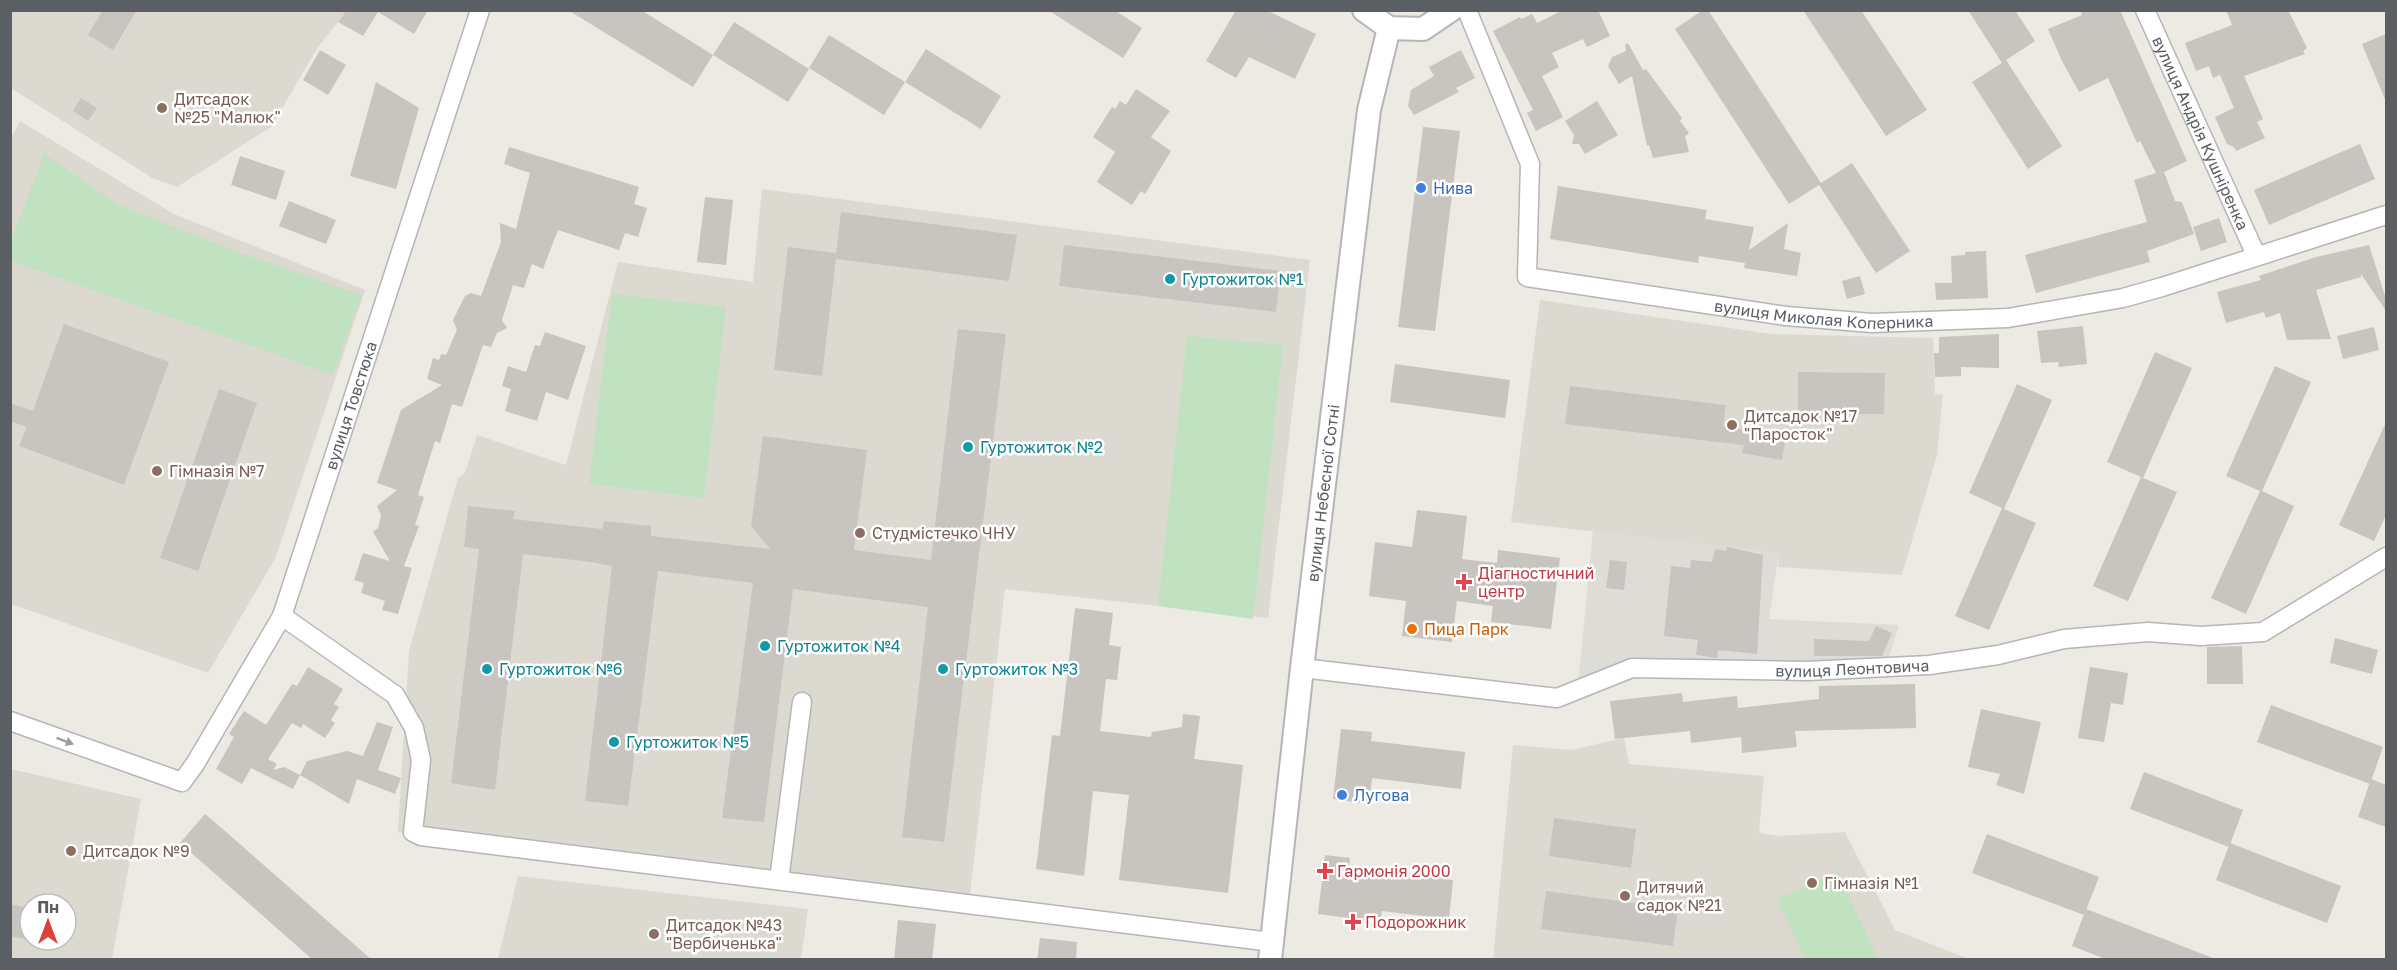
<svg xmlns="http://www.w3.org/2000/svg" width="2397" height="970" font-family="'Golos Text',sans-serif">
  <rect width="100%" height="100%" fill="#eceae2"/>
  <path fill="#dedcd7" d="M 1593,531 L 1779,553 L 1769,619 L 1899,625 L 1886,666 L 1632,665 L 1578,685 Z"/>
  <path fill="#dcd9d1" fill-rule="evenodd" d="M 10,11 L 347,11 L 318,47 L 271,127 L 177,187 L 152,178 L 11,88 Z
    M 20,121 L 174,214 L 365,290 L 276,557 L 208,673 L 11,604 L 10,140 Z
    M 762,189 L 1310,260 L 1268,618 L 1005,589 L 969,903 L 398,832 L 409,651 L 458,478 L 465,473 L 477,435 L 566,465 L 618,262 L 753,282 Z
    M 1540,300 L 1771,334 L 1933,338 L 1935,395 L 1943,394 L 1937,455 L 1902,575 L 1778,567 L 1779,553 L 1511,522 Z
    M 1624,738 L 1629,764 L 1764,776 L 1759,833 L 1779,836 L 1845,832 L 1895,930 L 1969,959 L 1493,960 L 1513,745 L 1571,750 Z
    M 11,769 L 141,799 L 112,959 L 11,960 ZM 30,904 L 66,904 L 66,940 L 30,940 Z
    M 518,876 L 808,909 L 801,959 L 498,959 Z"/>
  <path fill="#c1e2c0" d="M 44,154 L 119,205 L 235,251 L 362,295 L 333,375 L 11,261 L 11,241 Z
    M 612,294 L 726,307 L 704,498 L 589,484 Z
    M 1187,336 L 1283,345 L 1253,619 L 1158,606 Z
    M 1838,872 L 1878,959 L 1805,959 L 1777,899 Z"/>
  <path fill="#c8c4c0" d="M 103,10 L 137,10 L 113,50 L 88,35 Z
    M 347,10 L 428,10 L 414,34 L 378,12 L 363,36 L 338,22 Z
    M 568,10 L 641,10 L 713,55 L 734,22 L 809,69 L 788,102 L 713,55 L 693,87 Z
    M 1048,10 L 1114,10 L 1142,28 L 1123,58 Z
    M 1236,10 L 1266,10 L 1316,34 L 1295,79 L 1249,57 L 1236,78 L 1206,61 Z
    M 1563,10 L 1598,10 L 1610,36 L 1587,47 L 1583,39 L 1552,53 L 1559,67 L 1542,76 L 1563,117 L 1536,131 L 1527,113 L 1533,110 L 1493,31 L 1520,17 L 1521,19 L 1532,14 L 1537,23 Z
    M 1703,10 L 1708,10 L 1821,183 L 1852,163 L 1910,251 L 1876,273 L 1819,185 L 1789,204 L 1675,29 Z
    M 1803,10 L 1861,10 L 1927,110 L 1886,136 Z
    M 1968,10 L 2015,10 L 2035,41 L 2006,60 L 2062,146 L 2028,169 L 1972,82 L 2002,63 Z
    M 2080,10 L 2120,10 L 2187,161 L 2164,172 L 2175,201 L 2182,202 L 2194,234 L 2147,251 L 2150,262 L 2036,293 L 2025,255 L 2147,222 L 2134,180 L 2156,173 L 2140,141 L 2137,143 L 2108,78 L 2079,92 L 2062,61 L 2048,29 L 2082,15 Z
    M 2226,10 L 2288,10 L 2307,48 L 2303,51 L 2305,54 L 2244,76 L 2263,119 L 2257,122 L 2265,138 L 2236,151 L 2234,147 L 2227,144 L 2215,117 L 2234,108 L 2220,75 L 2213,78 L 2209,66 L 2196,71 L 2185,43 L 2232,25 Z
    M 2386,34 L 2386,102 L 2362,44 Z
    M 829,35 L 905,82 L 926,49 L 1001,96 L 981,129 L 905,82 L 884,115 L 809,68 Z
    M 1628,43 L 1643,70 L 1646,69 L 1682,118 L 1680,121 L 1689,133 L 1685,136 L 1689,152 L 1653,158 L 1649,145 L 1647,146 L 1632,76 L 1619,84 L 1608,66 L 1612,57 L 1626,51 L 1625,45 Z
    M 320,50 L 346,65 L 328,95 L 303,80 Z
    M 1461,50 L 1475,78 L 1456,88 L 1459,92 L 1414,115 L 1408,106 L 1411,90 L 1434,76 L 1429,67 Z
    M 376,82 L 419,108 L 396,189 L 350,176 Z
    M 1136,89 L 1170,111 L 1151,137 L 1171,151 L 1145,194 L 1141,191 L 1132,205 L 1097,182 L 1115,152 L 1093,137 L 1112,107 L 1115,109 L 1120,101 L 1126,105 Z
    M 81,98 L 97,108 L 88,121 L 73,111 Z
    M 1597,101 L 1618,135 L 1585,154 L 1579,144 L 1572,144 L 1574,135 L 1565,121 Z
    M 1423,127 L 1460,131 L 1435,331 L 1398,327 Z
    M 2360,144 L 2375,179 L 2269,225 L 2254,190 Z
    M 509,147 L 639,187 L 634,204 L 647,208 L 638,237 L 625,233 L 619,250 L 558,230 L 543,269 L 532,264 L 524,288 L 513,285 L 502,320 L 507,328 L 497,333 L 491,347 L 483,345 L 462,407 L 452,404 L 440,443 L 435,441 L 418,495 L 424,497 L 415,525 L 419,526 L 404,566 L 412,568 L 398,614 L 382,610 L 385,601 L 361,593 L 364,583 L 354,580 L 363,553 L 390,561 L 373,532 L 378,528 L 381,515 L 377,506 L 397,490 L 377,483 L 401,410 L 442,385 L 427,379 L 433,358 L 439,360 L 441,354 L 446,355 L 457,330 L 453,320 L 465,296 L 471,293 L 481,296 L 501,242 L 500,223 L 516,229 L 530,173 L 504,164 Z
    M 240,156 L 285,171 L 276,200 L 231,185 Z
    M 1558,186 L 1707,210 L 1705,219 L 1754,227 L 1749,250 L 1788,223 L 1784,249 L 1801,253 L 1797,276 L 1744,268 L 1745,263 L 1699,256 L 1698,263 L 1550,239 Z
    M 705,197 L 733,200 L 726,265 L 697,262 Z
    M 289,201 L 336,220 L 326,244 L 279,226 Z
    M 841,212 L 1017,235 L 1009,281 L 836,259 L 822,376 L 774,370 L 788,247 L 836,253 Z
    M 2219,218 L 2227,242 L 2201,251 L 2193,227 Z
    M 1064,245 L 1281,271 L 1276,312 L 1059,286 Z
    M 2369,245 L 2386,299 L 2386,311 L 2361,274 L 2361,277 L 2316,290 L 2331,339 L 2287,340 L 2280,313 L 2266,318 L 2264,312 L 2226,323 L 2217,292 L 2261,280 L 2259,276 L 2316,257 Z
    M 1986,251 L 1988,298 L 1936,300 L 1935,283 L 1952,283 L 1951,256 L 1965,255 L 1965,252 Z
    M 1860,276 L 1865,294 L 1847,299 L 1842,281 Z
    M 64,324 L 169,362 L 124,485 L 19,446 L 27,427 L 10,421 L 10,403 L 33,411 Z
    M 2083,326 L 2087,364 L 2059,367 L 2058,362 L 2041,363 L 2037,331 Z
    M 2374,327 L 2379,350 L 2343,359 L 2337,336 Z
    M 958,329 L 1006,334 L 944,842 L 902,837 L 928,607 L 793,589 L 764,822 L 722,818 L 753,583 L 658,571 L 628,806 L 585,801 L 612,566 L 591,562 L 523,554 L 495,790 L 451,783 L 479,549 L 464,547 L 468,506 L 515,511 L 513,519 L 602,529 L 604,521 L 651,526 L 651,536 L 770,549 L 751,526 L 763,436 L 867,450 L 854,550 L 931,560 Z
    M 545,332 L 586,346 L 568,400 L 546,392 L 537,421 L 505,411 L 511,389 L 502,386 L 508,366 L 526,372 L 535,345 L 540,346 Z
    M 1999,334 L 1999,368 L 1961,367 L 1961,376 L 1935,377 L 1934,353 L 1939,353 L 1939,337 Z
    M 2155,352 L 2192,368 L 2143,478 L 2177,492 L 2128,601 L 2093,586 L 2141,477 L 2107,462 Z
    M 1395,364 L 1510,380 L 1505,418 L 1390,402 Z
    M 2275,366 L 2311,382 L 2262,491 L 2294,506 L 2246,614 L 2211,598 L 2260,491 L 2226,476 Z
    M 1798,372 L 1885,373 L 1884,414 L 1798,414 Z
    M 2017,384 L 2052,400 L 2004,509 L 2036,523 L 1989,630 L 1955,616 L 2002,508 L 1969,493 Z
    M 1570,386 L 1726,405 L 1723,426 L 1786,437 L 1782,460 L 1742,453 L 1744,445 L 1565,424 Z
    M 219,389 L 257,403 L 198,571 L 160,558 Z
    M 2386,422 L 2386,515 L 2374,541 L 2339,525 Z
    M 1417,510 L 1467,516 L 1462,559 L 1497,563 L 1498,550 L 1560,558 L 1551,629 L 1491,622 L 1493,606 L 1457,601 L 1452,642 L 1402,636 L 1406,601 L 1369,596 L 1375,542 L 1412,547 Z
    M 1727,547 L 1763,555 L 1757,654 L 1718,650 L 1717,658 L 1696,655 L 1698,640 L 1664,636 L 1671,566 L 1690,568 L 1691,560 L 1712,562 L 1715,549 L 1726,551 Z
    M 1610,560 L 1627,562 L 1624,590 L 1606,588 Z
    M 1075,608 L 1113,613 L 1109,645 L 1121,647 L 1117,680 L 1106,679 L 1100,731 L 1151,737 L 1152,732 L 1182,727 L 1183,714 L 1200,716 L 1194,759 L 1243,765 L 1228,893 L 1119,880 L 1129,795 L 1093,791 L 1084,876 L 1036,869 L 1052,735 L 1060,736 Z
    M 1876,626 L 1892,633 L 1882,656 L 1814,656 L 1814,639 L 1869,641 Z
    M 2335,638 L 2378,650 L 2372,674 L 2330,663 Z
    M 2242,646 L 2243,684 L 2207,684 L 2207,647 Z
    M 308,667 L 343,689 L 334,704 L 339,707 L 331,720 L 335,723 L 325,738 L 303,724 L 301,728 L 292,723 L 268,759 L 277,764 L 273,770 L 284,767 L 300,775 L 293,789 L 251,768 L 242,784 L 216,769 L 234,737 L 229,734 L 244,711 L 266,725 L 292,684 L 297,686 Z
    M 2090,667 L 2128,673 L 2123,705 L 2111,703 L 2104,742 L 2078,738 Z
    M 1915,684 L 1916,728 L 1795,731 L 1797,747 L 1742,753 L 1741,737 L 1691,743 L 1690,731 L 1615,739 L 1610,701 L 1682,693 L 1683,702 L 1737,696 L 1738,708 L 1819,699 L 1819,686 Z
    M 2271,705 L 2383,747 L 2370,784 L 2257,742 Z
    M 1981,709 L 2041,722 L 2024,794 L 1996,785 L 2000,774 L 1968,767 Z
    M 377,722 L 393,727 L 378,770 L 401,778 L 395,794 L 357,779 L 349,804 L 300,775 L 307,761 L 347,751 L 363,756 Z
    M 1341,729 L 1372,732 L 1371,741 L 1465,752 L 1461,789 L 1372,778 L 1369,804 L 1333,799 Z
    M 2144,772 L 2243,810 L 2229,847 L 2130,809 Z
    M 2371,779 L 2386,785 L 2386,827 L 2358,817 Z
    M 205,814 L 225,831 L 372,960 L 313,960 L 180,843 Z
    M 1554,818 L 1636,829 L 1631,868 L 1549,856 Z
    M 1987,834 L 2099,877 L 2084,915 L 1972,873 Z
    M 2230,843 L 2341,886 L 2327,923 L 2216,880 Z
    M 1325,855 L 1350,858 L 1349,868 L 1453,880 L 1449,919 L 1382,911 L 1380,922 L 1318,914 Z
    M 1546,891 L 1678,909 L 1673,946 L 1541,929 Z
    M 10,904 L 30,908 L 30,940 L 10,936 Z
    M 2086,909 L 2213,958 L 2213,960 L 2108,960 L 2072,946 Z
    M 898,920 L 936,924 L 932,960 L 894,960 Z
    M 1040,938 L 1077,942 L 1076,960 L 1037,960 Z"/>
  <g fill="none" stroke-linecap="round" stroke-linejoin="round">
    <g stroke="#b3b5b9" stroke-width="21">
      <g id="minor">
        <path id="s1" d="M 1467,10 L 1530,164 L 1527,277 L 1786,316 L 1872,323 L 2008,318 L 2123,298 L 2162,287 L 2386,215"/>
        <path id="s2" d="M 2145,10 L 2256,255"/>
        <path d="M 282,616 L 395,695 L 414,728 L 421,760 L 413,832 L 421,836 L 1272,942"/>
        <path id="s3" d="M 1302,668 L 1557,698 L 1632,668 L 1807,671 L 1929,665 L 1998,655 L 2064,639 L 2148,632 L 2201,636 L 2263,632 L 2386,557"/>
        <path id="s4" d="M 10,721 L 182,782 L 195,764 L 282,616 L 480,10"/>
        <path d="M 779,880 L 802,702"/>
      </g>
    </g>
    <g stroke="#b3b5b9" stroke-width="26">
      <g id="tertiary">
        <path d="M 1364,10 L 1389,28 L 1423,29 L 1451,10"/>
        <path id="s5" d="M 1270,960 L 1302,668 L 1369,110 L 1389,28"/>
      </g>
    </g>
    <use href="#minor" stroke="#fff" stroke-width="18"/>
    <use href="#tertiary" stroke="#fff" stroke-width="22"/>
  </g>
  <defs><path id="oneway-solid" d="M-6-.8H1V-3.2L6.5 0L1 3.2V.8H-6Z" transform="scale(1.5)"/></defs>
  <use fill="#9d9ea1" href="#oneway-solid" transform="translate(65 741) rotate(21)"/>
  <g fill="#8d6e63" stroke="#fff" stroke-width="2">
    <circle cx="162" cy="108" r="6"/>
    <circle cx="1732" cy="425" r="6"/>
    <circle cx="157" cy="471" r="6"/>
    <circle cx="860" cy="533" r="6"/>
    <circle cx="71" cy="851" r="6"/>
    <circle cx="1812" cy="883" r="6"/>
    <circle cx="1625" cy="896" r="6"/>
    <circle cx="654" cy="934" r="6"/>
  </g>
  <g fill="#3f7fe0" stroke="#fff" stroke-width="2">
    <circle cx="1421" cy="188" r="6"/>
    <circle cx="1342" cy="795" r="6"/>
  </g>
  <g fill="#0f9aa8" stroke="#fff" stroke-width="2">
    <circle cx="1170" cy="279" r="6"/>
    <circle cx="968" cy="447" r="6"/>
    <circle cx="765" cy="646" r="6"/>
    <circle cx="487" cy="669" r="6"/>
    <circle cx="943" cy="669" r="6"/>
    <circle cx="614" cy="742" r="6"/>
  </g>
  <g fill="#e0444e" stroke="#fff" stroke-width="2">
    <path d="M1461 573h6v6h6v6h-6v6h-6v-6h-6v-6h6z"/>
    <path d="M1322 862h6v6h6v6h-6v6h-6v-6h-6v-6h6z"/>
    <path d="M1350 913h6v6h6v6h-6v6h-6v-6h-6v-6h6z"/>
  </g>
  <circle fill="#e8710a" stroke="#fff" stroke-width="2" cx="1412" cy="629" r="6"/>
  <g text-anchor="middle" dominant-baseline="central" stroke-width="5" stroke-linejoin="round" paint-order="stroke">
    <g font-size="16" fill="#785e54" stroke="#fff" text-anchor="start">
      <text x="174" y="99">Дитсадок<tspan x="174" dy="18">№25 "Малюк"</tspan></text>
      <text x="1744" y="416">Дитсадок №17<tspan x="1744" dy="18">"Паросток"</tspan></text>
      <text x="169" y="471">Гімназія №7</text>
      <text x="872" y="533">Студмістечко ЧНУ</text>
      <text x="83" y="851">Дитсадок №9</text>
      <text x="1824" y="883">Гімназія №1</text>
      <text x="1637" y="887">Дитячий<tspan x="1637" dy="18">садок №21</tspan></text>
      <text x="666" y="925">Дитсадок №43<tspan x="666" dy="18">"Вербиченька"</tspan></text>
    </g>
    <g font-size="16" fill="#5b5e62" stroke="#fff">
      <text stroke="none"><textPath href="#s2" startOffset="135">вулиця Андрія Кушніренка</textPath></text>
      <text stroke="none"><textPath href="#s1" startOffset="579">вулиця Миколая Коперника</textPath></text>
      <text stroke="none"><textPath href="#s4" startOffset="598">вулиця Товстюка</textPath></text>
      <text stroke="none"><textPath href="#s5" startOffset="470">вулиця Небесної Сотні</textPath></text>
      <text stroke="none"><textPath href="#s3" startOffset="558">вулиця Леонтовича</textPath></text>
    </g>
    <g font-size="16" fill="#366cbe" stroke="#fff" text-anchor="start">
      <text x="1433" y="188">Нива</text>
      <text x="1354" y="795">Лугова</text>
    </g>
    <g font-size="16" fill="#0d838f" stroke="#fff" text-anchor="start">
      <text x="1182" y="279">Гуртожиток №1</text>
      <text x="980" y="447">Гуртожиток №2</text>
      <text x="777" y="646">Гуртожиток №4</text>
      <text x="499" y="669">Гуртожиток №6</text>
      <text x="955" y="669">Гуртожиток №3</text>
      <text x="626" y="742">Гуртожиток №5</text>
    </g>
    <g font-size="16" fill="#be3a42" stroke="#fff" text-anchor="start">
      <text x="1478" y="573">Діагностичний<tspan x="1478" dy="18">центр</tspan></text>
      <text x="1337" y="871">Гармонія 2000</text>
      <text x="1365" y="922">Подорожник</text>
    </g>
    <g font-size="16" fill="#c56008" stroke="#fff" text-anchor="start">
      <text x="1424" y="629">Пица Парк</text>
    </g>
  </g>
  <rect width="2397" height="970" fill="none" stroke="#5b5e62" stroke-width="24"/>
  <g transform="translate(48 922)"><circle r="28" fill="#ffffff" stroke="#bdbfc0" stroke-width="1.5"/>
  <path d="M0-4.5L10 22L0 15L-10 22Z" fill="#dc4139"/>
  <text y="-9" font-size="16" font-weight="bold" text-anchor="middle" fill="#5b5e62">Пн</text>
  </g>
</svg>
